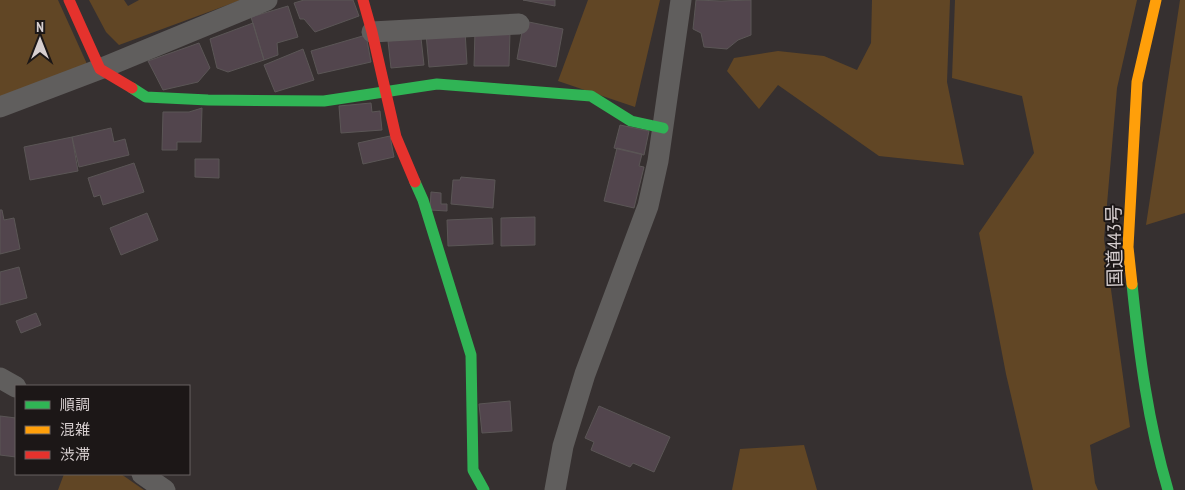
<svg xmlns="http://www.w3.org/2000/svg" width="1185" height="490" font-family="'PT Sans Narrow','Noto Sans JP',sans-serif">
  <rect width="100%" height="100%" fill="#363030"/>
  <path fill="#614625" d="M 0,0 L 58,0 L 87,64 L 0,98 Z
    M 89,0 L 124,0 L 128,6 L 139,0 L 241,0 L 119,45 L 106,32 Z
    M 588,0 L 660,0 L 635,107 L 558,81 Z
    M 872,0 L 950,0 L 947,82 L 964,165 L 879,156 L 778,85 L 759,109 L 727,71 L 734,58 L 778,51 L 824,56 L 857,70 L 871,43 Z
    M 955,0 L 1137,0 L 1117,88 L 1104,239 L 1130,427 L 1090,445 L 1095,483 L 1098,490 L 1033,490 L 1006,374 L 979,233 L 1034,153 L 1022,96 L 952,78 Z
    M 1180,0 L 1185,0 L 1185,213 L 1146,225 Z
    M 804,445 L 817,490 L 732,490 L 740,449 Z
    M 64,474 L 121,474 L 144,490 L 58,490 Z"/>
  <path fill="#52454d" stroke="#5b5656" d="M 304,0 L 353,0 L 359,16 L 315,32 L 304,19 L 300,19 L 294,3 Z
    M 523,0 L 555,0 L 555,6 Z
    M 696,0 L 721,1 L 751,0 L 751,35 L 738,40 L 727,49 L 704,47 L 701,33 L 693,29 Z
    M 288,6 L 298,37 L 277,43 L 278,55 L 264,60 L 251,17 Z
    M 524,21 L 563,29 L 556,67 L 517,59 Z
    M 253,23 L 264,60 L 228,72 L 217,68 L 210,39 Z
    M 465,31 L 467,64 L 429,67 L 426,34 Z
    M 475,31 L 510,32 L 509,66 L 474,66 Z
    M 366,35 L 371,62 L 318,74 L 311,51 Z
    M 421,38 L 424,65 L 391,68 L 388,41 Z
    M 199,43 L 210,68 L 198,82 L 163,90 L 148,61 Z
    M 303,49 L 314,80 L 275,92 L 264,65 Z
    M 371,103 L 372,112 L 380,111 L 382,130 L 341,133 L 339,106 Z
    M 202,108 L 201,142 L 177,142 L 177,150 L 162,150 L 163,112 L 189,112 Z
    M 620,125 L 649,131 L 644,155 L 614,148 Z
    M 111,128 L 114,142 L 125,139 L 129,155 L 79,167 L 72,137 Z
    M 390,136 L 394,157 L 363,164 L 358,143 Z
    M 72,137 L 78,171 L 30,180 L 24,147 Z
    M 617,148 L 642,154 L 639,166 L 644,167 L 634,208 L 604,201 Z
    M 195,159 L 219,159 L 219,178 L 195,177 Z
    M 134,163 L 144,192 L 103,205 L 100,195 L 94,197 L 88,178 Z
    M 461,177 L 495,180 L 493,208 L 451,204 L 453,180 L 460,180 Z
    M 431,192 L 441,193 L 441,204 L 447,204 L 447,211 L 430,210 Z
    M 0,210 L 2,210 L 4,220 L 14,218 L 20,249 L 0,254 Z
    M 147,213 L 158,240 L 121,255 L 110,228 Z
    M 535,217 L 535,245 L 501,246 L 501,218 Z
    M 492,218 L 493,244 L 448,246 L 447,220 Z
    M 19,267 L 27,298 L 0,305 L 0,272 Z
    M 36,313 L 41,325 L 21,333 L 16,321 Z
    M 510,401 L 512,431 L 482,433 L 479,404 Z
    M 599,406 L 670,437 L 654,472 L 633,463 L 630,467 L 591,450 L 594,442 L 585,438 Z
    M 0,416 L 16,418 L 16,457 L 0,455 Z"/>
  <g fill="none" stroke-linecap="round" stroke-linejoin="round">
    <path stroke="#605e5d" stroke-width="21" d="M 372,32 L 519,24
      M 0,107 L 100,69 L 267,0
      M 0,378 L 16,387
      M 142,474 L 165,490
      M 555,490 L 563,446 L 585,374 L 648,206 L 658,161 L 681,0"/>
    <path stroke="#30b455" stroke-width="11" d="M 132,88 L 146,97 L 208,100 L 324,101 L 437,84 L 591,96 L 631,121 L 663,128
      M 415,182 L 423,200 L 471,355 L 473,470 L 484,490
      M 1132,284 C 1139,353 1148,423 1168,490"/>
    <path stroke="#ff9f0a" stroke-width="11" d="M 1132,284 L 1128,247 L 1137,82 L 1156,0"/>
    <path stroke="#e5322d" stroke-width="11" d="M 69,0 L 100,69 L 132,88
      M 363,0 L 372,32 L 396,137 L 415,182"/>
  </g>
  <g text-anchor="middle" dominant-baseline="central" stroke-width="4" stroke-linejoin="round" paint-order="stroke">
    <g font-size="19" fill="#d7cfd0" stroke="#1c1717">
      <text transform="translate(1114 246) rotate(-91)">国道443号</text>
    </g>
  </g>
  <rect x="15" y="385" width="175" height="90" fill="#1c1717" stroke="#676161"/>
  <rect x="25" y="401" width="25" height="8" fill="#30b455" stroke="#676161"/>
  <text x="60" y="410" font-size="15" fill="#d7cfd0">順調</text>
  <rect x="25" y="426" width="25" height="8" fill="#ff9f0a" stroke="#676161"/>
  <text x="60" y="435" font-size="15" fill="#d7cfd0">混雑</text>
  <rect x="25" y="451" width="25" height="8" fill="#e5322d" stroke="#676161"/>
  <text x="60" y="460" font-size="15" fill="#d7cfd0">渋滞</text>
  <g transform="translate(40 40)" stroke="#1c1717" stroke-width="4" paint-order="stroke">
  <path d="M0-4L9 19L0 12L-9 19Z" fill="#d7cfd0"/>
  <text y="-8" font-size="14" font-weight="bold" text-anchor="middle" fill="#d7cfd0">N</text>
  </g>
</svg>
